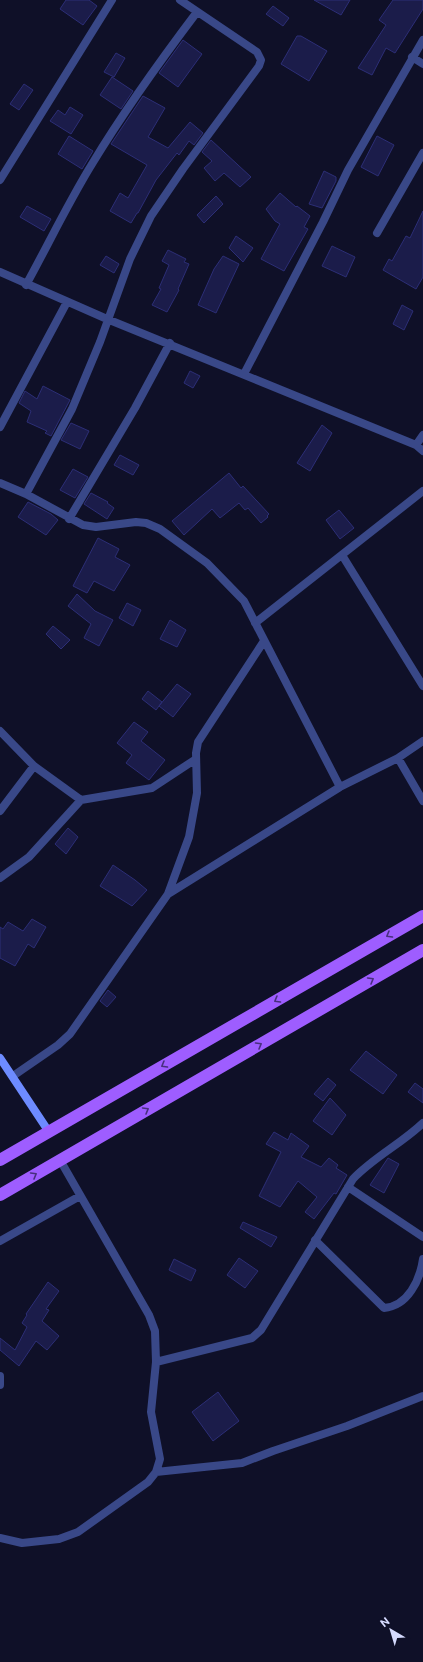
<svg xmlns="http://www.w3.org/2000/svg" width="423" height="1662" font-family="Commissioner,sans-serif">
  <rect width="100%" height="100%" fill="#0f1028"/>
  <path fill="#1b1c4a" stroke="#2c2e76" d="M 66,0 L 89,0 L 97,6 L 83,25 L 60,9 Z
    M 314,0 L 350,0 L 341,15 Z
    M 393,0 L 423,0 L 423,9 L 395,53 L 386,48 L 372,75 L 358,68 L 386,25 L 379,20 Z
    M 273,6 L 289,18 L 283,26 L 266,14 Z
    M 297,36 L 301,36 L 327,51 L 309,81 L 281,64 Z
    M 183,40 L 202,54 L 178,87 L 159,73 Z
    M 116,53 L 125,58 L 114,77 L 104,72 Z
    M 112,77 L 133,91 L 121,109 L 100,95 Z
    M 24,84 L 33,90 L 19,110 L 10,104 Z
    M 143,96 L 165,108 L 148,137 L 168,148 L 190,122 L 203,133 L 194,145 L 189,141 L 179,155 L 177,153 L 156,180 L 138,213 L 137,213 L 131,223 L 110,211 L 120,193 L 128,198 L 147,165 L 111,144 Z
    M 70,107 L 83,115 L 71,134 L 50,121 L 58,110 L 65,115 Z
    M 69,136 L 93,151 L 82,169 L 58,154 Z
    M 377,136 L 394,145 L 378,176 L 361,167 Z
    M 211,140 L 251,177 L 240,187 L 224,173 L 215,181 L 204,168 L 212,161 L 202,152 Z
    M 324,171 L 336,177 L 336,181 L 322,208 L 309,204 Z
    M 280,193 L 296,207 L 297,206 L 310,216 L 304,227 L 308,229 L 284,271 L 261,259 L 280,224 L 275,221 L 266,209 Z
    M 216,196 L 223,204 L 204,223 L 197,215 Z
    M 27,206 L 51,219 L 44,231 L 20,217 Z
    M 423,211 L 423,277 L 416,289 L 383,270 L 389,259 L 392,261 L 406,236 L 410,238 Z
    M 236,236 L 253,248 L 243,262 L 229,248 Z
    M 332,246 L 355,257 L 346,277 L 322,266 Z
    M 168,250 L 186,259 L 184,262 L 189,264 L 178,289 L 179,290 L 167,312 L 152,305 L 161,289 L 159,288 L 169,265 L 162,261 Z
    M 106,256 L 119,264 L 114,273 L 100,265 Z
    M 223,256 L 239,264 L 216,313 L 198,305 L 214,269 Z
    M 402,305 L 413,311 L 404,330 L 393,324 Z
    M 190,371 L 200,376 L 193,388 L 184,383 Z
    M 43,386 L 70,400 L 51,436 L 45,433 L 47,431 L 27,422 L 31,411 L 19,403 L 25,391 L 37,399 Z
    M 71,423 L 89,431 L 80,449 L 61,440 Z
    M 322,425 L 332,433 L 310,471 L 297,463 Z
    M 120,455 L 139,465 L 133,475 L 114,465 Z
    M 73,469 L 88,477 L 75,498 L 60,490 Z
    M 229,473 L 241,488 L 243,486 L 269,514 L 267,516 L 268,517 L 261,523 L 248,508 L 245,510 L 239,503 L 220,518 L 212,509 L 184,535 L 172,521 Z
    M 91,493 L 108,502 L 107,503 L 114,508 L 107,519 L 84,504 Z
    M 28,502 L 51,514 L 58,520 L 46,535 L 18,517 Z
    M 339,510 L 354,528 L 340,539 L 326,520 Z
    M 98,538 L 119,549 L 115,557 L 130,565 L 114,591 L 94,581 L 87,593 L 73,586 Z
    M 77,594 L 95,611 L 113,620 L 99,646 L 84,638 L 91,624 L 68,606 Z
    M 127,603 L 141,610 L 133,626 L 119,618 Z
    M 170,620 L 186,630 L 177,647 L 160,639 Z
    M 53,626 L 70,640 L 61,649 L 46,634 Z
    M 177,684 L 191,694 L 173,717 L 159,706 Z
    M 148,691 L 162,702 L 156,710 L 142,699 Z
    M 134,722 L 148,732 L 141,741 L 165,760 L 149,780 L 126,763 L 132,755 L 117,743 Z
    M 68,828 L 78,837 L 66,854 L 55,844 Z
    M 113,865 L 135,880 L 147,890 L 132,906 L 100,886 Z
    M 32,919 L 46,927 L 34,948 L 28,944 L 15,966 L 0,958 L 0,927 L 3,929 L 8,922 L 23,931 Z
    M 108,990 L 116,997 L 107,1007 L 100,1001 Z
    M 366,1051 L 397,1075 L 383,1094 L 350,1070 Z
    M 328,1078 L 336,1085 L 323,1101 L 314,1094 Z
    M 415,1083 L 423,1089 L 423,1103 L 408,1092 Z
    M 330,1098 L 346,1115 L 332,1135 L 313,1121 Z
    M 274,1132 L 288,1140 L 291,1133 L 309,1146 L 301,1157 L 321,1167 L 329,1158 L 338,1165 L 336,1168 L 347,1175 L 336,1194 L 334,1193 L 314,1219 L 305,1212 L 317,1197 L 298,1181 L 280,1207 L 259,1196 L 281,1152 L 266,1144 Z
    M 388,1158 L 399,1164 L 384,1193 L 370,1185 Z
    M 243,1222 L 277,1237 L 271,1247 L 240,1228 Z
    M 239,1258 L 258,1271 L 245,1288 L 227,1275 Z
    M 174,1259 L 196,1270 L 191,1281 L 169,1270 Z
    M 48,1282 L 59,1291 L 46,1309 L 49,1310 L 42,1321 L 59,1336 L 47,1350 L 36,1341 L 19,1366 L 0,1350 L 0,1338 L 15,1350 L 27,1327 L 22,1323 L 27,1315 L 26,1314 Z
    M 218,1392 L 239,1421 L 213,1441 L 192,1412 Z"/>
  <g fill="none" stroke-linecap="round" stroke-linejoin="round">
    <path stroke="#394888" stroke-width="8" d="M 412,57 L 423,64
      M 0,180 L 112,0
      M 377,233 L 423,153
      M 0,272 L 107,319 L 416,445 L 423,451
      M 26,285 C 48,245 68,203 92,164 C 124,111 160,61 197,12
      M 244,374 L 323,222 L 348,170 L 423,40
      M 0,427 L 67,302
      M 416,445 L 423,435
      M 0,483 L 26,494 L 83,525 L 96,527 L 136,522 L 146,523 L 160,529 L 207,563 L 244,601 L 340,787
      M 26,494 L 72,409 L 100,342 L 130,259 L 151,216 L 183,169 L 259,66 L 261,60 L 257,52 L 180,0
      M 69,519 L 135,408 L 170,343
      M 342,555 L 423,686
      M 255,623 L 423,491
      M 0,731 L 34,766 L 81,800
      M 398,758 L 423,801
      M 0,811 L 34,766
      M 0,878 L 29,857 L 81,800 L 152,788 L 196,759
      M 168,894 L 340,787 L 398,758 L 423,741
      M 13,1076 L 58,1045 L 70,1034 L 168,894 L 189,837 L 197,793 L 196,753 L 198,742 L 264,641
      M 348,1187 L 423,1237
      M 315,1240 L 384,1308 C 408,1306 420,1280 423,1259
      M 0,1241 L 80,1196
      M 156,1362 L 252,1338 L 261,1330 L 353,1179 C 374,1157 401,1144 423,1123
      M 0,1376 L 0,1385
      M 156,1472 L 242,1463 L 273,1451 L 347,1426 L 423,1396
      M 0,1538 L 22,1543 L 59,1539 L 78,1532 L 148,1482 L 156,1472 L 160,1459 L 151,1412 L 156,1362 L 155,1331 L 149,1315 L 60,1160"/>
    <path stroke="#6d8bff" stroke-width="8" d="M 0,1058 L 49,1132"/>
    <path stroke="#9e5dff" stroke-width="12" d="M 0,1160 L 423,916
      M 0,1195 L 423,950"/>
  </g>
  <defs><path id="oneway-chevron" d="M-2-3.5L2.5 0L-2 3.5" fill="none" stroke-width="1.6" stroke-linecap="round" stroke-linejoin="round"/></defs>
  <g stroke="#482f7e">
    <use href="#oneway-chevron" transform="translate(389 935) rotate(150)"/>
    <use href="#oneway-chevron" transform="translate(371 980) rotate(-30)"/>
    <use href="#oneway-chevron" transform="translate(277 1000) rotate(150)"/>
    <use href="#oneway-chevron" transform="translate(259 1045) rotate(-30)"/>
    <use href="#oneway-chevron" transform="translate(164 1065) rotate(150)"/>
    <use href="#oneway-chevron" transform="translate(146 1110) rotate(-30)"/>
    <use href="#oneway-chevron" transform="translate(34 1175) rotate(-30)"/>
  </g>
  <g transform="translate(391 1630) rotate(322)" stroke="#0f1028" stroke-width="3" paint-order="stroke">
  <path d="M0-3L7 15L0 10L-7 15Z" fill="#d6dbff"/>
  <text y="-6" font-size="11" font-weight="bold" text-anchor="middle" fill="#d6dbff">N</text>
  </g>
</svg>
